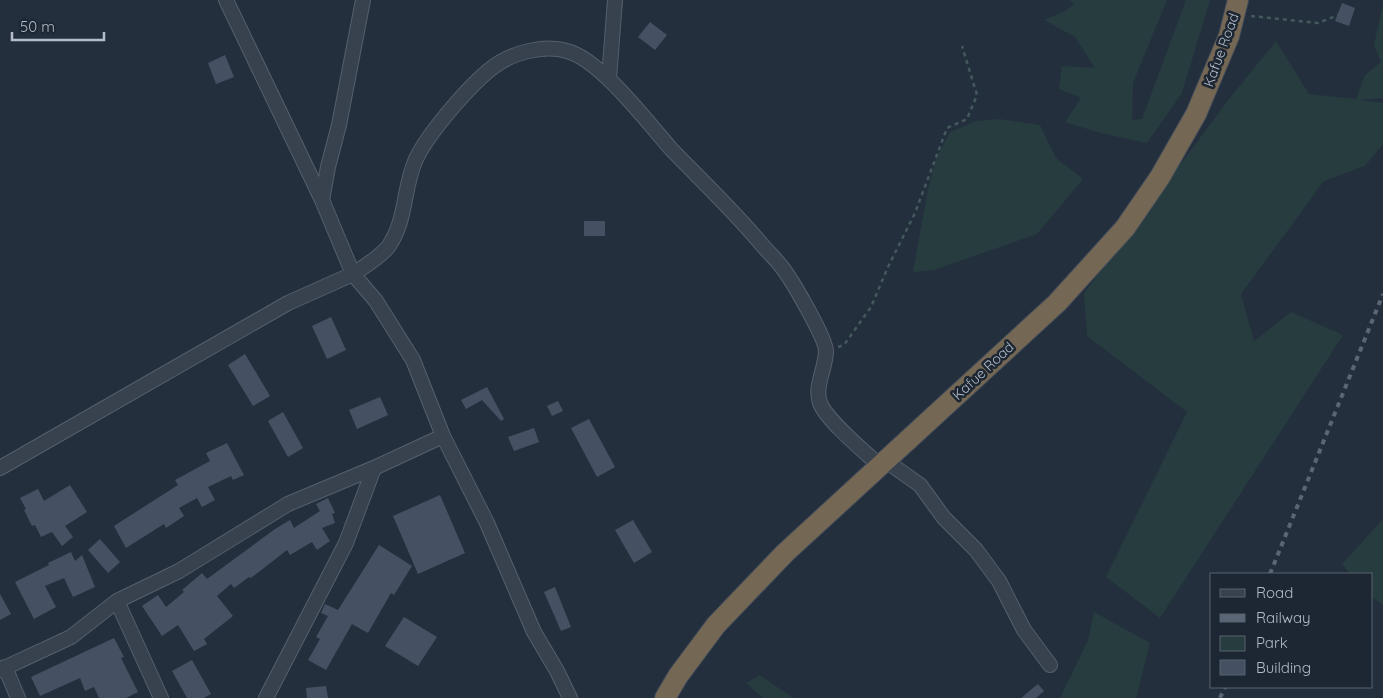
<svg xmlns="http://www.w3.org/2000/svg" width="1383" height="698" font-family="Quicksand,sans-serif">
  <rect width="100%" height="100%" fill="#242f3e"/>
  <path fill="#263c3f" d="M 1070,0 L 1167,0 L 1133,83 L 1132,120 L 1142,119 L 1186,0 L 1210,0 L 1182,93 L 1147,143 L 1100,133 L 1065,122 L 1081,98 L 1059,89 L 1062,66 L 1095,68 L 1075,37 L 1044,20 L 1065,11 L 1074,4 Z
    M 1383,4 L 1383,98 L 1359,100 L 1383,103 L 1383,144 L 1365,166 L 1324,181 L 1241,294 L 1254,341 L 1291,312 L 1343,335 L 1160,618 L 1106,577 L 1187,412 L 1087,336 L 1084,293 L 1229,99 L 1276,41 L 1309,94 L 1356,99 L 1365,75 L 1381,62 L 1374,45 Z
    M 999,119 L 1040,125 L 1056,158 L 1083,179 L 1037,234 L 934,270 L 913,272 L 927,194 L 935,161 L 950,132 L 976,121 Z
    M 1383,519 L 1383,605 L 1372,597 L 1372,574 L 1350,574 L 1342,564 Z
    M 1094,612 L 1150,643 L 1136,698 L 1060,698 L 1088,640 Z
    M 760,675 L 793,698 L 763,698 L 746,683 Z"/>
  <path fill="#455162" d="M 1342,3 L 1355,8 L 1349,26 L 1335,21 Z
    M 650,22 L 667,35 L 655,50 L 638,37 Z
    M 225,55 L 234,77 L 216,84 L 208,63 Z
    M 584,221 L 605,221 L 605,236 L 584,236 Z
    M 331,317 L 346,350 L 327,359 L 312,326 Z
    M 245,354 L 270,396 L 253,406 L 228,365 Z
    M 487,387 L 504,419 L 501,421 L 482,400 L 466,409 L 461,400 Z
    M 380,397 L 388,415 L 357,429 L 349,410 Z
    M 558,401 L 563,411 L 552,416 L 547,406 Z
    M 283,412 L 303,448 L 288,457 L 268,421 Z
    M 589,419 L 615,467 L 597,477 L 571,428 Z
    M 534,428 L 539,442 L 514,451 L 508,437 Z
    M 227,443 L 244,475 L 233,480 L 231,476 L 208,487 L 215,500 L 202,507 L 197,498 L 179,508 L 184,516 L 166,528 L 164,524 L 126,548 L 114,526 L 178,485 L 175,480 L 210,461 L 206,453 Z
    M 70,485 L 87,512 L 65,526 L 73,537 L 62,546 L 52,532 L 41,537 L 35,525 L 32,526 L 24,510 L 26,509 L 20,498 L 38,489 L 44,501 Z
    M 440,495 L 465,553 L 418,574 L 393,516 Z
    M 328,498 L 335,513 L 332,514 L 335,523 L 322,528 L 330,541 L 317,550 L 312,542 L 290,555 L 287,550 L 251,578 L 249,577 L 234,588 L 231,584 L 217,596 L 233,616 L 204,639 L 207,644 L 194,651 L 178,625 L 162,636 L 142,606 L 158,595 L 166,607 L 184,592 L 182,590 L 202,573 L 207,579 L 275,529 L 290,520 L 294,528 L 320,511 L 316,504 Z
    M 633,520 L 652,552 L 634,563 L 615,530 Z
    M 100,539 L 120,562 L 108,573 L 88,550 Z
    M 379,545 L 412,566 L 394,595 L 391,593 L 368,633 L 352,624 L 326,670 L 308,660 L 320,639 L 316,637 L 328,616 L 321,613 L 325,604 L 338,610 Z
    M 71,552 L 75,561 L 82,555 L 95,587 L 73,597 L 64,578 L 45,586 L 56,607 L 34,619 L 15,582 L 49,565 L 48,563 Z
    M 555,587 L 571,627 L 561,631 L 544,592 Z
    M 0,594 L 11,614 L 0,620 Z
    M 404,617 L 437,637 L 418,666 L 385,646 Z
    M 114,638 L 124,657 L 121,658 L 138,692 L 126,698 L 99,698 L 94,687 L 85,691 L 80,678 L 40,696 L 31,677 Z
    M 192,660 L 211,694 L 204,698 L 187,698 L 172,671 Z
    M 1038,684 L 1044,691 L 1036,698 L 1021,698 Z
    M 326,686 L 328,698 L 307,698 L 306,688 Z"/>
  <g fill="none" stroke-linecap="round" stroke-linejoin="round">
    <g stroke="#565f6c" stroke-width="16">
      <path id="minor" d="M 226,0 L 322,200 L 353,274 C 365,266 379,258 388,247 C 407,221 403,187 416,159 C 429,132 474,79 499,63 C 518,51 546,45 567,51 C 601,60 648,123 672,150 C 703,182 735,212 763,246 C 771,255 780,263 786,273 C 794,284 826,339 826,351 C 826,368 814,386 820,403 C 827,421 865,452 880,466
        M 609,79 L 615,0
        M 322,200 L 328,167 L 339,125 L 363,0
        M 886,461 L 920,485 L 944,518 L 976,550 L 999,581 L 1024,630 L 1050,665
        M 0,468 L 288,303 L 353,274 L 376,301 L 413,360 L 443,436 L 487,523 L 534,632 L 557,671 L 570,698
        M 117,601 L 161,698
        M 5,667 L 18,698
        M 0,670 L 71,637 L 117,601 L 179,571 L 288,504 L 374,468 L 443,436
        M 266,698 L 346,543 L 374,468"/>
    </g>
    <g stroke="#434c59" stroke-width="22">
      <path id="highway" d="M 665,698 L 678,676 L 716,625 L 785,553 L 1057,303 L 1125,228 L 1160,177 L 1196,114 L 1229,36 L 1238,0"/>
    </g>
    <path stroke="#44595c" stroke-width="2.5" stroke-dasharray="4 4" stroke-linecap="butt" d="M 1251,16 L 1318,23 L 1338,15
      M 838,347 L 844,345 L 871,307 L 888,267 L 915,213 L 947,128 L 967,119 L 977,95 L 962,46"/>
    <use href="#minor" stroke="#38414e" stroke-width="14"/>
    <use href="#highway" stroke="#746855" stroke-width="20"/>
    <path stroke="#5a6575" stroke-width="4" stroke-dasharray="5 5" stroke-linecap="butt" d="M 1270,574 L 1383,294
      M 1220,698 L 1225,687"/>
  </g>
  <g text-anchor="middle" dominant-baseline="central" stroke-width="5" stroke-linejoin="round" paint-order="stroke">
    <g font-size="14" fill="#b4bcc9" stroke="#1d2633">
      <text transform="translate(1221 50) rotate(-70)">Kafue Road</text>
      <text transform="translate(983 371) rotate(-43)">Kafue Road</text>
    </g>
  </g>
  <rect x="1210" y="573" width="162" height="115" fill="#1d2633" stroke="#59626f"/>
  <rect x="1220" y="589" width="25" height="8" fill="#38414e" stroke="#59626f"/>
  <text x="1256" y="598" font-size="15" fill="#b4bcc9">Road</text>
  <rect x="1220" y="614" width="25" height="8" fill="#5a6575" stroke="#59626f"/>
  <text x="1256" y="623" font-size="15" fill="#b4bcc9">Railway</text>
  <rect x="1220" y="636" width="25" height="15" fill="#263c3f" stroke="#59626f"/>
  <text x="1256" y="648" font-size="15" fill="#b4bcc9">Park</text>
  <rect x="1220" y="660" width="25" height="15" fill="#455162" stroke="#59626f"/>
  <text x="1256" y="673" font-size="15" fill="#b4bcc9">Building</text>
  <path d="M12 32v8h92v-8" fill="none" stroke="#b4bcc9" stroke-width="2.5"/>
  <text x="20" y="32" font-size="15" fill="#b4bcc9" stroke="#1d2633" stroke-width="4" paint-order="stroke">50 m</text>
</svg>
